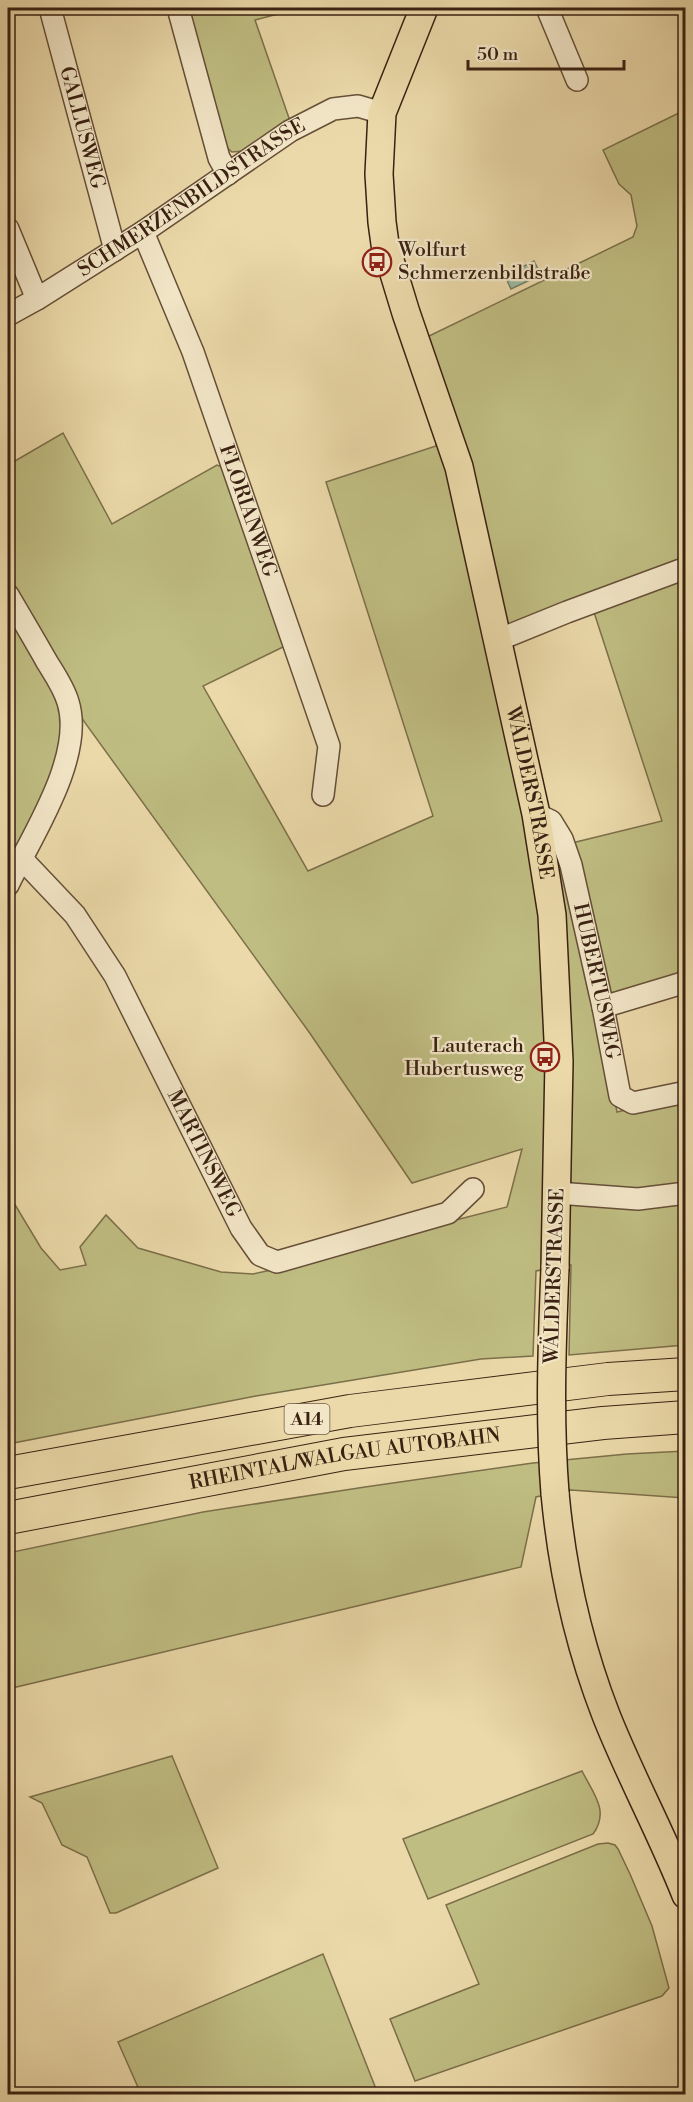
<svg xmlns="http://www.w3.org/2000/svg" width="693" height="2102" font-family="'Libre Bodoni',serif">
  <rect width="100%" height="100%" fill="#ebd9a9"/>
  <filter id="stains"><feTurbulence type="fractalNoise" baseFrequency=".00333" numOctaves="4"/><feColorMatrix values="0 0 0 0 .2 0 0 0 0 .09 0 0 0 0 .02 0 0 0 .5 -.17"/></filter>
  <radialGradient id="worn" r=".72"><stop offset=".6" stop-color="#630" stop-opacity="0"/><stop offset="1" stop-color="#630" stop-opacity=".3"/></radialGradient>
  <path fill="#bfbd82" stroke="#7c6f4a" stroke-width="1.5" fill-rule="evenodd" d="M 184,8 L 301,8 L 255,20 L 290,121 L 244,151 L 232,152 L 224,145 Z
    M 685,110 L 685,978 L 596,1004 L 617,1112 L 685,1095 L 685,1345 L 569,1355 L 571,1265 L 536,1271 L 533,1356 L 481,1359 L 256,1396 L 8,1444 L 8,1193 L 41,1248 L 60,1270 L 86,1265 L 80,1247 L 106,1215 L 138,1248 L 221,1272 L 253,1274 L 303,1263 L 440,1224 L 507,1207 L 522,1149 L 412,1183 L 309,1032 L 83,720 L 71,684 L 8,578 L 8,465 L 63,433 L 112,524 L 217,465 L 222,467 L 285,646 L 203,686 L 308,871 L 433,816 L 326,482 L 436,446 L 427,337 L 633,237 L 637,226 L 631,195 L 619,184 L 603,150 ZM 590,600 L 662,821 L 539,851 L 487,631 Z
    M 8,609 L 56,688 L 65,746 L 8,877 Z
    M 685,1451 L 685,1498 L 571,1490 L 536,1497 L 521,1567 L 8,1689 L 8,1553 L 203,1512 L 365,1487 L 533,1463 L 627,1454 Z
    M 172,1756 L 218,1868 L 116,1913 L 110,1913 L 87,1857 L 62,1845 L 42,1803 L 30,1797 Z
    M 582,1771 C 593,1793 610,1811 593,1834 L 428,1899 L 403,1839 Z
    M 608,1843 L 615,1845 L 618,1849 L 630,1874 L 652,1926 L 669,1988 L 662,1996 L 415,2081 L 390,2019 L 479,1984 L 446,1905 L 598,1844 Z
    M 323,1954 L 378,2094 L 141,2094 L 118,2042 Z"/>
  <path fill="#99bba2" stroke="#737d68" stroke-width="1.5" d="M 534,261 L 541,275 L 511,289 L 505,276 Z"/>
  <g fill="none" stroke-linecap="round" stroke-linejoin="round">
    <g stroke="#664f38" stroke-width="24">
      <g id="minor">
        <path id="s1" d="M 50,8 L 115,250"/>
        <path d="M 178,8 L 219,158 L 228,174"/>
        <path d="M 547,8 L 577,80"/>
        <path d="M 8,229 L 37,299"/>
        <path id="s2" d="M 143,232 L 193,352 L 329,746 L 323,795"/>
        <path id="s3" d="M 8,315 L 37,299 L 143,232 L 290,131 L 333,109 L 358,106 L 382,113"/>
        <path d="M 8,595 C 21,617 34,639 47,662 C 55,675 64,688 68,702 C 85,757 31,837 8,885"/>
        <path d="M 498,640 L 567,612 L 686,568"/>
        <path id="s4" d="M 536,814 L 551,821 L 562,839 L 571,865 L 603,1007 L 620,1096 L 633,1103 L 686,1092"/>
        <path id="s5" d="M 21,858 L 75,915 L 115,976 L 241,1228 L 260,1255 L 277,1262 L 448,1213 L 473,1189"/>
        <path d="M 603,1007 L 686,982"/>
        <path d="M 557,1193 L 638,1199 L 686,1193"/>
      </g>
    </g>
    <g stroke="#3a2112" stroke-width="30">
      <g id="major">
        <path id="s6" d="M 424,8 L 382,113 L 379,174 L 382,222 L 385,244 L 406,313 L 459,467 L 536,814 L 552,915 L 559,1061 L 555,1268"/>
        <path d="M 555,1493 C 562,1570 578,1643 606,1715 C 630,1776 662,1834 686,1895"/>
      </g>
    </g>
    <g stroke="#3a2112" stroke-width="34">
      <g id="highway">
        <path d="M 8,1473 L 350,1411 L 608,1379 L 686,1374"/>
        <path id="s7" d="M 8,1518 L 344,1454 L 603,1423 L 686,1417"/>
      </g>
    </g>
    <use href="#minor" stroke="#f2e6c7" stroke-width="21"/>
    <use href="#major" stroke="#ebd9a9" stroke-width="27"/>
    <use href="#highway" stroke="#ebd9a9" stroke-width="32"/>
    <g stroke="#3a2112" stroke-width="30" stroke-linecap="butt">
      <path id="major-bridge" d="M 555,1493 C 549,1418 552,1343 555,1268"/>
    </g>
    <use href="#major-bridge" stroke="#ebd9a9" stroke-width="27"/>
  </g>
  <defs>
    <g id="bus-ring" transform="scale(1.5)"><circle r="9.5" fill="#f2e6c7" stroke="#8f2418" stroke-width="1.5"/><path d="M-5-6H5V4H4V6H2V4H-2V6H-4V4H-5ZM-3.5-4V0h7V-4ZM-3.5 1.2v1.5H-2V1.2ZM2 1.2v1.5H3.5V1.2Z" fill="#8f2418"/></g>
  </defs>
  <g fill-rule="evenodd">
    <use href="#bus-ring" x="377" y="262"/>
    <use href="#bus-ring" x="545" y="1057"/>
  </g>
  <g text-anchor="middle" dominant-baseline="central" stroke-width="4.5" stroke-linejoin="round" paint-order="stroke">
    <rect fill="#f2e6c7" stroke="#715c48" stroke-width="1.5" x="284.5" y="1404" width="45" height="30" rx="4.5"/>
    <g font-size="18" font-weight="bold" fill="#3a2112">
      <text x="307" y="1419">A14</text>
    </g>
    <g font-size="20" fill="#3a2112" stroke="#f2e6c7">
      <text stroke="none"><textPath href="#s1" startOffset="124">GALLUSWEG</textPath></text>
      <text stroke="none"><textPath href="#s3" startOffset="218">SCHMERZENBILDSTRASSE</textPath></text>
      <text stroke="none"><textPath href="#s2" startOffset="298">FLORIANWEG</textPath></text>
      <text stroke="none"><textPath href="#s6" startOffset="813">WÄLDERSTRASSE</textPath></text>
      <text stroke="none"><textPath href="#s4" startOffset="184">HUBERTUSWEG</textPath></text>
      <text stroke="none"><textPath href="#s5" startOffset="350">MARTINSWEG</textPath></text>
      <text transform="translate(555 1276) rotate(-88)">WÄLDERSTRASSE</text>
      <text stroke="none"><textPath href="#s7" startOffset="342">RHEINTAL/WALGAU AUTOBAHN</textPath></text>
    </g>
    <g font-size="20" fill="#3a2112" stroke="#f2e6c7" text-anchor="start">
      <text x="398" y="250">Wolfurt<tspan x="398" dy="23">Schmerzenbildstraße</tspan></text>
      <text x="524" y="1046" text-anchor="end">Lauterach<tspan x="524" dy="23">Hubertusweg</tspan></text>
    </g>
  </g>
  <rect width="693" height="2102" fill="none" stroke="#ebd9a9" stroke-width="30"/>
  <rect x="9" y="9" width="675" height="2084" fill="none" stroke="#3a2112" stroke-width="3"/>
  <rect x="15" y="15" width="663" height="2072" fill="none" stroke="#3a2112" stroke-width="1.5"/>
  <path d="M468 60v9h156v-9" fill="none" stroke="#3a2112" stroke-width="3"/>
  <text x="477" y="60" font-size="18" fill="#3a2112" stroke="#f2e6c7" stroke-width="4.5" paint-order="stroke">50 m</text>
  <rect width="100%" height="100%" filter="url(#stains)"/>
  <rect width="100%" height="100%" fill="url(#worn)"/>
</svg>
